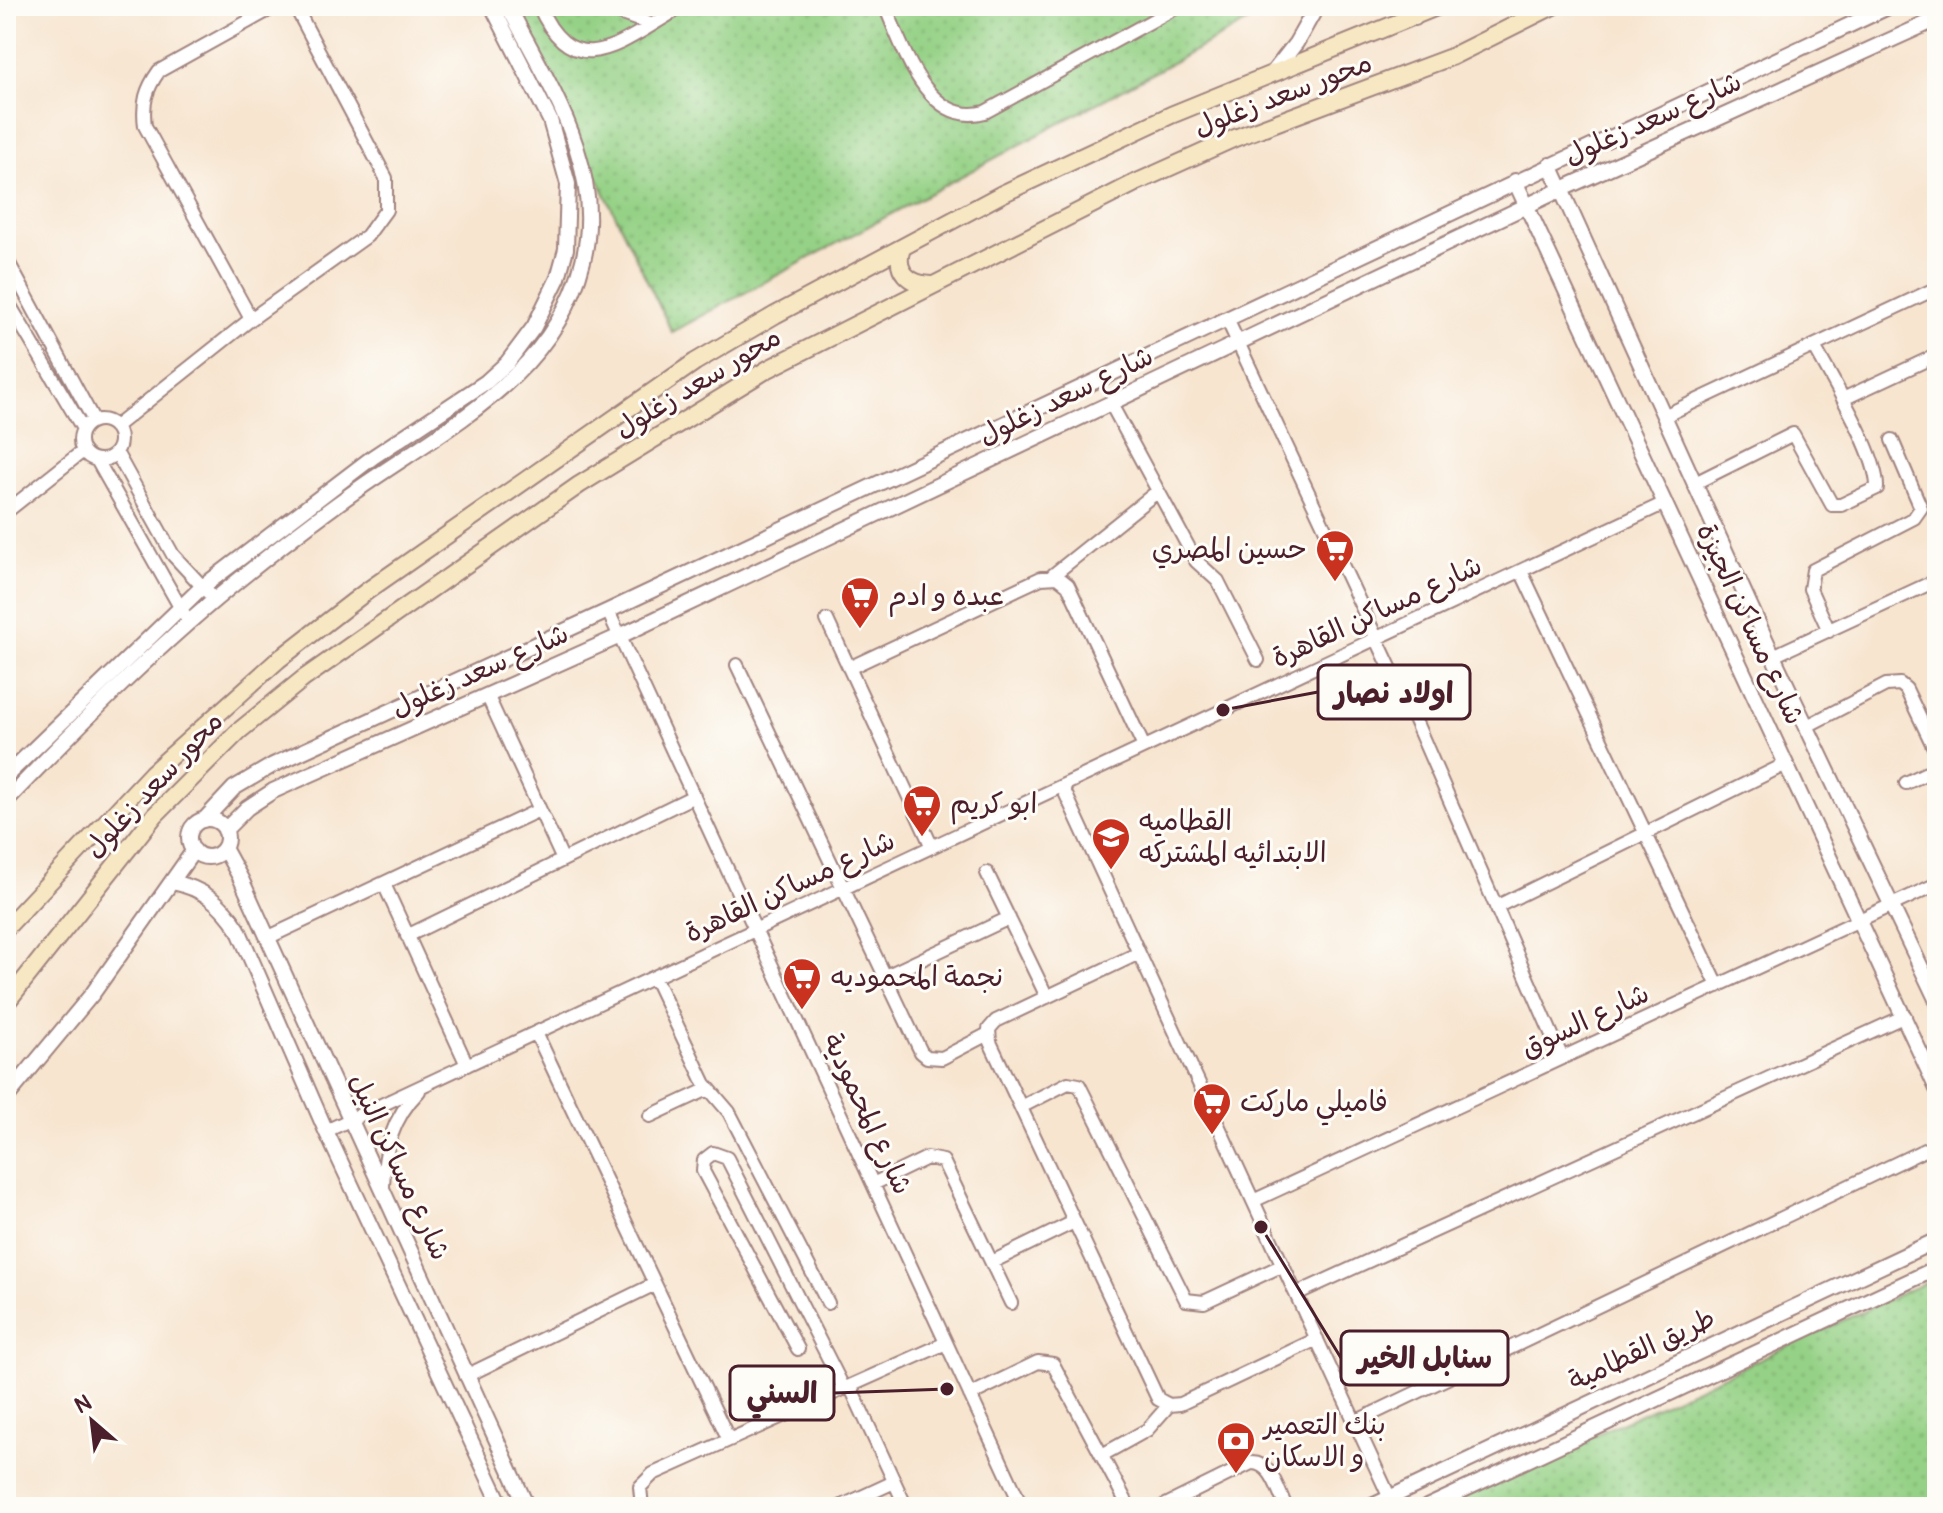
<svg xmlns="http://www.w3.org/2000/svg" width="1943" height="1513" font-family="Pangolin,'Playpen Sans Arabic',sans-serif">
  <defs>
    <pattern id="grass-dots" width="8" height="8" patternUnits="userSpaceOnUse" patternTransform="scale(2)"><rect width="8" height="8" fill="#95d186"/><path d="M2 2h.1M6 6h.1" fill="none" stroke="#82b374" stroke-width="1.8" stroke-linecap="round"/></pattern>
  </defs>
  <rect width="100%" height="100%" fill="#fdfcf7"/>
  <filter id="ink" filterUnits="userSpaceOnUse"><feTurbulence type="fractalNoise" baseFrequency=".0125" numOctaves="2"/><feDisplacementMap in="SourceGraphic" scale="16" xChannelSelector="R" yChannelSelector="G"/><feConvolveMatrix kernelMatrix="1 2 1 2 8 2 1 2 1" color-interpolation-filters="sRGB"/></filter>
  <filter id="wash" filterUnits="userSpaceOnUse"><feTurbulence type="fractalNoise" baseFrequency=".006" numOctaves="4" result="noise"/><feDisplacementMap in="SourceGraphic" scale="32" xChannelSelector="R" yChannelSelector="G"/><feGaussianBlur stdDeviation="1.8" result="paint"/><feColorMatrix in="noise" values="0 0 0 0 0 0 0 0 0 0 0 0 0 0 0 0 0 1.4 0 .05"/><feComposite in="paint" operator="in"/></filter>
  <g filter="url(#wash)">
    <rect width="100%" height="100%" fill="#f7e5d0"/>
    <path fill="url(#grass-dots)" stroke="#707858" stroke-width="2" d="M 514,6 L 1272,6 L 1270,10 L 672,332 Z
      M 1937,1277 L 1937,1507 L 1439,1507 Z"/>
  </g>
  <g filter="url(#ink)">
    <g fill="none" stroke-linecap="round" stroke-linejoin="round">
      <g stroke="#a0827e" stroke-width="16">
        <path id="minor" d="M 539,6 C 576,90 626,37 684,6
          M 599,6 L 650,24
          M 885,6 C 903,48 928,128 985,112 L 1179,6
          M 6,258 L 94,421
          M 6,299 L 83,429
          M 251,319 L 145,126 C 142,103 146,89 159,71 L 276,6
          M 1227,319 L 1417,725 L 1562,1058
          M 1843,399 L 1937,355
          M 1111,404 L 1196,561 L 1218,581 L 1258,660
          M 1664,416 L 1937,288
          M80 440a20 20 0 1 1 40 0a20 20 0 1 1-40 0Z
          M 115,427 L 251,319 L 367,236 L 386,210 L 386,178 L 295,6
          M 116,452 L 173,555 L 215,600
          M 97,460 L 184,614
          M 1695,483 L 1793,434 L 1832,505 L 1841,505 L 1877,488 C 1878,454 1831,378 1814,346
          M 6,512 L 83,451
          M 1521,571 L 1718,986
          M 1053,575 L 1158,491
          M 608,611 L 1022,1507
          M 827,620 L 932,847
          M 1829,631 L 1810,589 L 1813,570 L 1914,518 L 1921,508 L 1892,440
          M 1773,656 L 1937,580
          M 737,665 L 921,1052 L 927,1057 L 942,1058 L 988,1034
          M 849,668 L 1041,578 L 1058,577 L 1068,585 L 1144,747
          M 488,697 L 563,860
          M 1807,726 L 1886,685 L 1900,684 L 1906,689 L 1937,754
          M 1906,783 L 1937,768
          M 1062,786 L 1394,1507
          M 987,873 L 1047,997
          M 384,884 L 467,1065
          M 1496,907 L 1786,764
          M 407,936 L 694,796
          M 267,938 L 539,810
          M 1139,953 L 996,1021 L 989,1029 L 990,1042 L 1158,1399 L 1169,1405 L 1180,1404 L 1317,1339
          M 654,977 L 705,1084 L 729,1112 L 828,1303
          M 884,977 L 1009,918
          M 536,1033 L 729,1440
          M 1021,1107 L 1068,1083 L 1079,1085 L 1186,1300 L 1204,1302 L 1283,1265
          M 650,1116 L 708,1089
          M 326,1131 L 1665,503
          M 873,1184 L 927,1158 L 943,1161 L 1011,1303
          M 383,1187 C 384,1151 392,1118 419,1091
          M 1253,1201 L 1937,884
          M 992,1262 L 1074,1222
          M 1296,1294 L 1905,1016
          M 798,1349 L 703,1171 L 704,1160 L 713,1153 L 727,1158 L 844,1389
          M 466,1376 L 655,1284
          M 850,1386 L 906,1507
          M 970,1395 L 1038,1362 L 1053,1364 L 1129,1507
          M 1355,1422 L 1937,1144
          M 1102,1455 L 1147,1430 L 1169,1405
          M 642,1507 L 640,1487 L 653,1474 L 946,1343
          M 840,1507 L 894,1482
          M 1162,1507 L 1251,1463 C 1272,1462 1278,1491 1286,1507"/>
      </g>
      <g stroke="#a0827e" stroke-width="18">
        <path id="tertiary" d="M 1401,6 L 1415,18
          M 1271,75 L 1296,43 L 1317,6
          M 1550,165 L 1773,656 L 1937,1001
          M 1515,181 L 1937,1089
          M 6,776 L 201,588 L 373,457 L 486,382 L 507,363 L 534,327 L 558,278 L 566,249 L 568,184 L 550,120 L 492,6
          M 6,801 C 77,727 150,653 229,588 C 273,552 318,517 364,485 C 452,424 555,374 583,261 C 606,168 549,85 508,6
          M189 838a19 19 0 1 1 38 0a19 19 0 1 1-38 0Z
          M 204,820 L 234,788 L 273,765 L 608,611 L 1890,6
          M 225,830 L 247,808 L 273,791 L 620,636 L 1562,189 L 1937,19
          M 224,848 L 241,879 L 527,1507
          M 172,882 C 202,888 222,903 238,929 L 326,1131 L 502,1507
          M 6,1098 L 93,993 L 194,850
          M 1370,1507 L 1937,1240
          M 1427,1507 L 1937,1268"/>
      </g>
      <g stroke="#a0827e" stroke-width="20">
        <path id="secondary" d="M 902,248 C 894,271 909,284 931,285
          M 6,928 L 152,773 L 278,660 L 367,591 L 695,362 L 775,315 L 1002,194 L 1171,115 L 1439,6
          M 6,1003 L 155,815 L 239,731 L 303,679 L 579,485 L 768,369 L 1135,183 L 1235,138 L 1451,57 L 1553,6"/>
      </g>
      <use href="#minor" stroke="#fff" stroke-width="12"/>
      <use href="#tertiary" stroke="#fff" stroke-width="14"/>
      <use href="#secondary" stroke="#f7e8c3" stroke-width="16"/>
    </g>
  </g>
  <defs>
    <g id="supermarket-pin" transform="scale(2)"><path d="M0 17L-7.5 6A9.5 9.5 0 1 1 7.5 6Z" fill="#c8321e" stroke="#fdfcf7"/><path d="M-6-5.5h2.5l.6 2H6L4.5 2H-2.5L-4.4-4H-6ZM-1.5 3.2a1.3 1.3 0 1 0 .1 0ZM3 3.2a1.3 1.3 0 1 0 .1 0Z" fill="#fff"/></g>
    <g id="school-pin" transform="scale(2)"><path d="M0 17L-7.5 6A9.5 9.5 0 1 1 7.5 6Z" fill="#c8321e" stroke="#fdfcf7"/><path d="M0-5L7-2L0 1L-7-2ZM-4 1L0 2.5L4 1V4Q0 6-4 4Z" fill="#fff"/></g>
    <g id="bank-pin" transform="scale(2)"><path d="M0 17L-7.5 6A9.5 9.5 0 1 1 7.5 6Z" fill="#c8321e" stroke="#fdfcf7"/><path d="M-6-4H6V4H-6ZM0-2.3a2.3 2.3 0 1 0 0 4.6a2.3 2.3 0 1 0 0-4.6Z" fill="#fff"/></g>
  </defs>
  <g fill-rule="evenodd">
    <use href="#supermarket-pin" x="1335" y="549"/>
    <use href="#supermarket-pin" x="860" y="596"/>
    <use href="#supermarket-pin" x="922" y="804"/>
    <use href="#school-pin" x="1111" y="837"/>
    <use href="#supermarket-pin" x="802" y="977"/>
    <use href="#supermarket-pin" x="1212" y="1102"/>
    <use href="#bank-pin" x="1236" y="1441"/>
  </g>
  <g text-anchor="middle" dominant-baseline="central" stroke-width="6" stroke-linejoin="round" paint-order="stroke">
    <g font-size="28" fill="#4a1f2b" stroke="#fdfcf7">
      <text transform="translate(1283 95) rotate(-21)">محور سعد زغلول</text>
      <text transform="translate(1653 119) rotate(-24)">شارع سعد زغلول</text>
      <text transform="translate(698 383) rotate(-31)">محور سعد زغلول</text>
      <text transform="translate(1066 396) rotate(-26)">شارع سعد زغلول</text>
      <text transform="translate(1377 612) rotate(-25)">شارع مساكن القاهرة</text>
      <text transform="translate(1750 624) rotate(65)">شارع مساكن الجيزة</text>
      <text transform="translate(480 671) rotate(-24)">شارع سعد زغلول</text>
      <text transform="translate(154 785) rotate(-47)">محور سعد زغلول</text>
      <text transform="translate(790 887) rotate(-25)">شارع مساكن القاهرة</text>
      <text transform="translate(1585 1021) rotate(-25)">شارع السوق</text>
      <text transform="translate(867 1114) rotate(65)">شارع المحمودية</text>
      <text transform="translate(399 1167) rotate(65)">شارع مساكن النيل</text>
      <text transform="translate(1642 1350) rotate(-25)">طريق القطامية</text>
    </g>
    <g font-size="28" fill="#4a1f2b" stroke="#fdfcf7" text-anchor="start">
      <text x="1307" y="549" text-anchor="end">حسين المصري</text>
      <text x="888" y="596">عبده و ادم</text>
      <text x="950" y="804">ابو كريم</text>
      <text x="1139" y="821">القطاميه<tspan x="1139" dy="32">الابتدائيه المشتركه</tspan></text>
      <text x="830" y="977">نجمة المحموديه</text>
      <text x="1240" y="1102">فاميلي ماركت</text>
      <text x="1264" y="1425">بنك التعمير<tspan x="1264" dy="32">و الاسكان</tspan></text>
    </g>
  </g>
  <path fill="none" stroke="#4a1f2b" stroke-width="3" d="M1223 710L1318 692M1261 1227L1341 1358M947 1389L834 1393"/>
  <g fill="#4a1f2b" stroke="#fdfcf7" stroke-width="3">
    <circle cx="1223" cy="710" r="8"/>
    <circle cx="1261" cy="1227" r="8"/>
    <circle cx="947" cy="1389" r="8"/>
  </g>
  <g fill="#fdfcf7" stroke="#4a1f2b" stroke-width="3">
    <rect x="1318" y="665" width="152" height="54" rx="8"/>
    <rect x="1341" y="1331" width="167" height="54" rx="8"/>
    <rect x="730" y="1366" width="104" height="54" rx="8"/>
  </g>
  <g font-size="30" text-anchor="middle" font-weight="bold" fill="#4a1f2b">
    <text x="1394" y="703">اولاد نصار</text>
    <text x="1425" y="1368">سنابل الخير</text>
    <text x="782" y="1403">السني</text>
  </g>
  <rect width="1943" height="1513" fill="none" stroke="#fdfcf7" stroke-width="32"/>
  <g transform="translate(92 1421) rotate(332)" stroke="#fdfcf7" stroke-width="6" paint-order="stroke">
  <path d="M0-6L14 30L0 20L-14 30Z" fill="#4a1f2b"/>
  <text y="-12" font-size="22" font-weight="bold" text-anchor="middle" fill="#4a1f2b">N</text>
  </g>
</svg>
